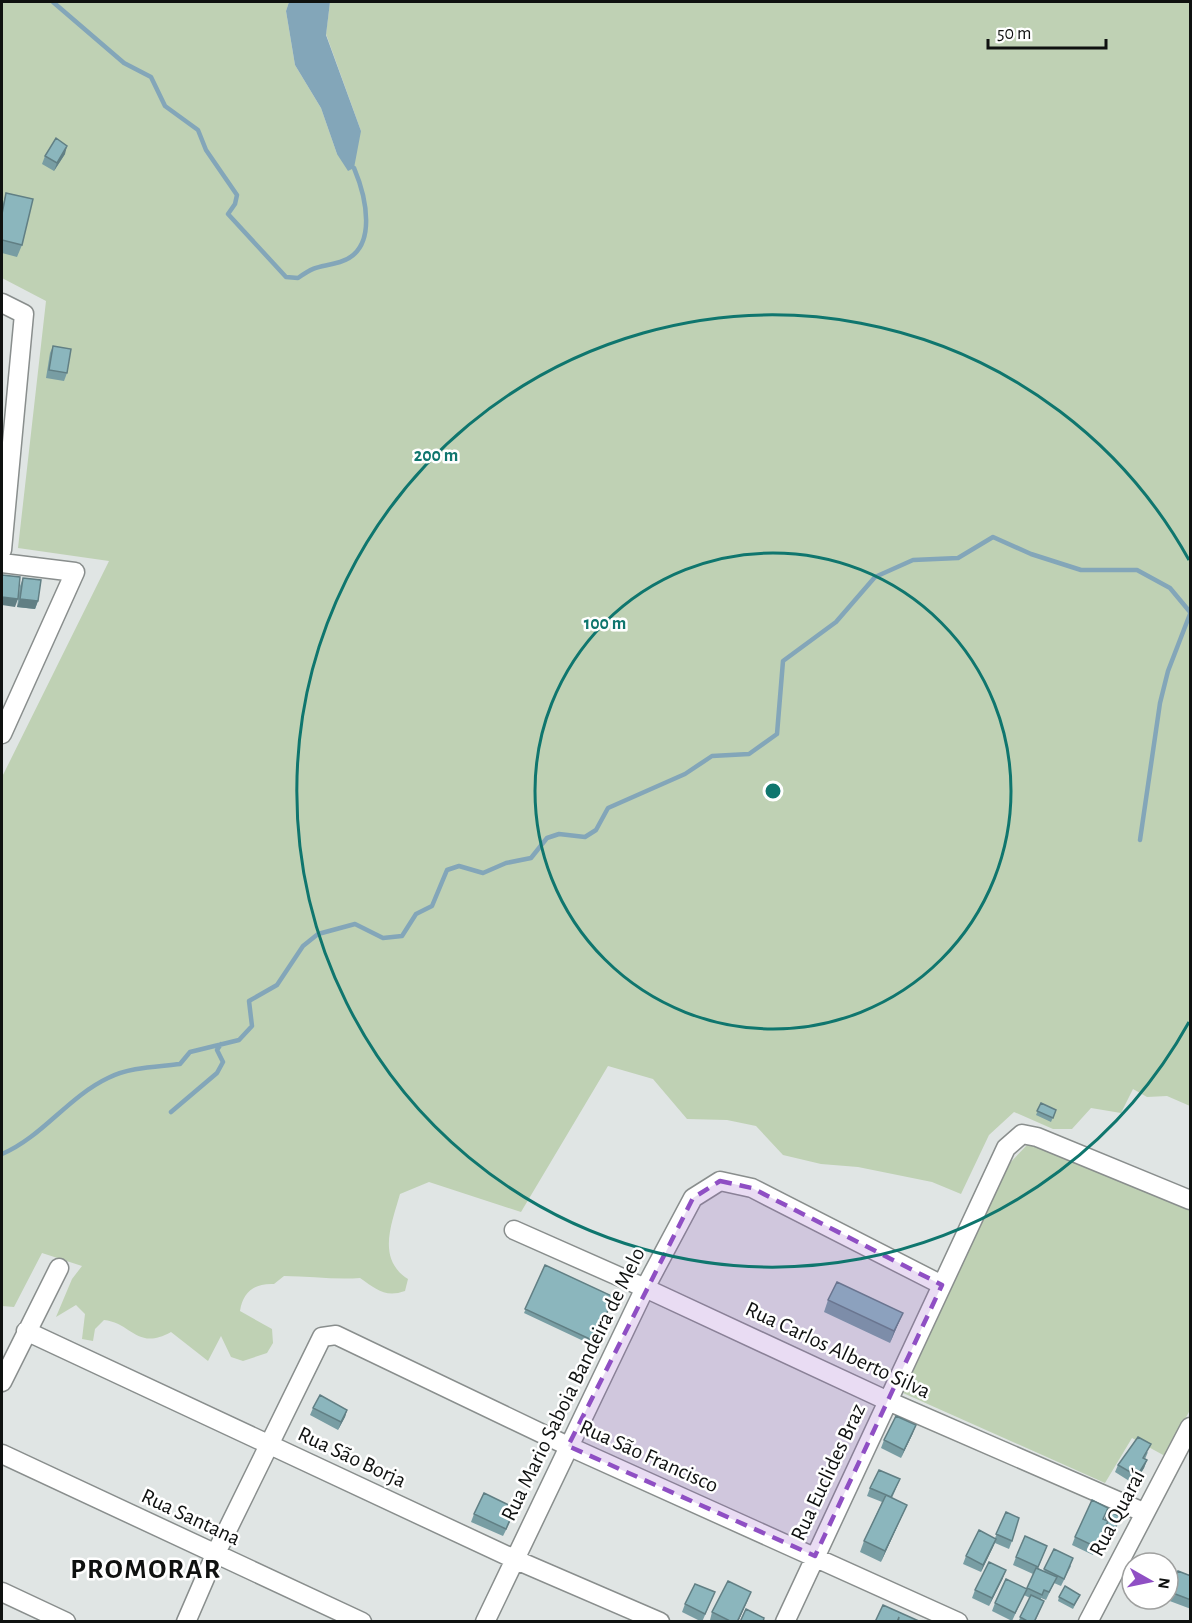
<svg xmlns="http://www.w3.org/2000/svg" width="1192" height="1623" font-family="'Alegreya Sans',sans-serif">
  <rect width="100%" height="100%" fill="#e0e5e4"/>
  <path fill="#bfd1b4" d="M 2,2 L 289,2 L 286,11 L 295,65 L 321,108 L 337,154 L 361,131 L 326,34 L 330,2 L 1190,2 L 1190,1106 L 1167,1096 L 1147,1097 L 1133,1089 L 1121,1113 L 1091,1108 L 1072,1129 L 1053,1129 L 1014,1112 L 989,1135 L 961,1194 L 932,1182 L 858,1167 L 821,1164 L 783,1155 L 756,1126 L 727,1120 L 687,1119 L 653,1079 L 608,1066 L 521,1212 L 429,1182 L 400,1194 C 392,1223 376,1259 408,1279 L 405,1291 C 385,1298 376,1289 360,1278 C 335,1280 310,1276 284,1276 L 274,1284 C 254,1283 243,1292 240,1311 L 272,1329 L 273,1343 L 267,1353 L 243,1361 L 231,1357 L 221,1336 L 208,1361 L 171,1332 C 137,1351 132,1323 104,1320 L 95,1329 L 93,1341 L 82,1339 L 85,1314 L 76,1305 L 56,1317 L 72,1279 L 82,1266 L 42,1253 L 14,1307 L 2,1306 L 2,777 L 109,561 L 18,548 L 46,301 L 2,278 Z
    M 1027,1145 L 1053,1149 L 1190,1207 L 1190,1410 L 1165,1456 L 1132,1438 L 1105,1483 L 903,1393 L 1009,1164 Z"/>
  <path fill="#83a6b9" d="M 289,2 L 330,2 L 326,35 L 361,131 L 354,168 L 348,171 L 337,154 L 321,108 L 295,65 L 286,11 Z"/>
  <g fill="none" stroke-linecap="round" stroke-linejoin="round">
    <path stroke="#83a6b9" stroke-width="4.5" d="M 53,2 L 124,63 L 151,77 L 165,106 L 198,130 L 206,150 L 237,195 L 235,204 L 228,214 L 286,277 L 298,278 C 318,264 319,268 340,262 C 380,250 365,194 354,168
      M 1140,840 L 1160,703 L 1168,671 L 1190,614
      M 171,1112 L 217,1073 L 223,1062 L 217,1050 L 221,1044
      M 2,1154 C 42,1137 68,1097 108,1078 C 130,1067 156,1067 180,1064 L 190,1052 L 239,1040 L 252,1026 L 249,1001 L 277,985 L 303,946 L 318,934 L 355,924 L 383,938 L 402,936 L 416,914 L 432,906 L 447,870 L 459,866 L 483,873 L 506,863 L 531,858 L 547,838 L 559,834 L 585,837 L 596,830 L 608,808 L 685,774 L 712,756 L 749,754 L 777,734 L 783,661 L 836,622 L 875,577 L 913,560 L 958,558 L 993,537 L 1031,554 L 1081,570 L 1137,570 L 1170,588 L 1190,612"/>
    <g stroke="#898e8d" stroke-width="21">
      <path id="street" d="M 2,303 L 24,314 L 2,550
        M 2,563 L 75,572 L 2,734
        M 514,1230 L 645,1288 L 888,1401 L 1143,1512
        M 26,1331 L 514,1559 L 660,1622
        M 2,1382 L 59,1268
        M 2,1454 L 362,1622
        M 2,1592 L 66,1622
        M 186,1622 L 215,1555 L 322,1337 L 336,1335 L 568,1446 L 958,1622
        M 485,1622 L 645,1288 L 693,1198 L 720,1181 L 752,1188 L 942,1285
        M 785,1622 L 1006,1148 L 1022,1134 L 1037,1137 L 1190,1200
        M 1088,1622 L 1190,1427"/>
    </g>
    <use href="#street" stroke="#fff" stroke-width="18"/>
  </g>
  <path fill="#789da3" d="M 65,154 L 54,171 L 42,164 L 45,156 Z
    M 6,193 L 22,245 L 17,257 L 2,253 L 2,208 Z
    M 53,346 L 67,373 L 64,381 L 46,378 L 50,353 Z
    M 23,578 L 38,601 L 35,609 L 17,607 L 20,586 Z
    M 1041,1103 L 1056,1110 L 1051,1122 L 1036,1115 Z
    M 545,1265 L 613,1301 L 592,1345 L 524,1313 Z
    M 828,1300 L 903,1313 L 890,1343 L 824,1312 Z
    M 313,1408 L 347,1410 L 345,1417 L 338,1430 L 310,1415 Z
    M 913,1433 L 901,1458 L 881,1448 L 884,1440 Z
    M 1148,1452 L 1145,1459 L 1147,1460 L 1144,1468 L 1134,1484 L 1115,1472 L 1118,1465 Z
    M 900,1479 L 892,1498 L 907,1505 L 902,1516 L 881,1562 L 860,1552 L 864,1541 L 882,1502 L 867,1496 L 870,1488 Z
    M 1006,1512 L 1012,1541 L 1009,1549 L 995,1543 L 981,1572 L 963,1564 L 966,1556 L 995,1538 Z
    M 474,1514 L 513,1516 L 503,1536 L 471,1522 Z
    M 1121,1517 L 1114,1532 L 1105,1528 L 1093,1555 L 1072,1545 L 1075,1537 L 1103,1519 L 1105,1520 Z
    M 1047,1546 L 1038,1568 L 1044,1571 L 1054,1549 L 1071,1566 L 1061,1586 L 1054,1583 L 1046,1600 L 1041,1598 L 1041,1599 L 1044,1601 L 1035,1622 L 1018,1622 L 1030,1598 L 1024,1595 L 1033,1574 L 1013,1565 L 1016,1557 Z
    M 1178,1571 L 1189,1575 L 1191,1571 L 1191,1609 L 1167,1600 Z
    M 1003,1578 L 989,1606 L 972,1598 L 975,1590 Z
    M 1027,1589 L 1012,1621 L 992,1611 L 995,1603 Z
    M 715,1592 L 702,1622 L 682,1612 L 685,1604 Z
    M 1080,1595 L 1073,1609 L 1058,1601 L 1059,1597 Z
    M 748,1600 L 738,1622 L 713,1622 L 710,1620 L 712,1612 Z"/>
  <path fill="#617f84" d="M 67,146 L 65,154 L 54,171 L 57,163 Z
    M 2,597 L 18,599 L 15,607 L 2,605 Z
    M 20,599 L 38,601 L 35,609 L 17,607 Z
    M 903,1313 L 898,1324 L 890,1343 L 894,1331 Z
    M 347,1410 L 345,1417 L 338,1430 L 341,1422 Z
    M 916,1425 L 913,1433 L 901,1458 L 904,1450 Z
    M 1147,1460 L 1144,1468 L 1134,1484 L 1137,1476 Z
    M 907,1505 L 902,1516 L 881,1562 L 885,1551 Z
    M 996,1539 L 993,1547 L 981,1572 L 983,1565 Z
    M 1006,1570 L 1003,1578 L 989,1606 L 992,1598 Z
    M 751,1592 L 738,1622 L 737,1622 Z"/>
  <path fill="#8bb6bd" stroke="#617f84" stroke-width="1.5" d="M 56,138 L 67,146 L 57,163 L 45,156 Z
    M 6,193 L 33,199 L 22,245 L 2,240 L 2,214 Z
    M 53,346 L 71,349 L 67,373 L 49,370 Z
    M 2,575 L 20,577 L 18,599 L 2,597 Z
    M 23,578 L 41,580 L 38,601 L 20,599 Z
    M 1041,1103 L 1056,1110 L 1053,1118 L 1037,1111 Z
    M 545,1265 L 614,1297 L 594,1341 L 525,1309 Z
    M 837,1282 L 903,1313 L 894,1331 L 828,1300 Z
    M 320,1395 L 347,1410 L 341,1422 L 313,1408 Z
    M 896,1416 L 916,1425 L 904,1450 L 884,1440 Z
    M 1138,1437 L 1151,1444 L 1143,1458 L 1147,1460 L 1137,1476 L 1118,1465 Z
    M 879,1470 L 900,1479 L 891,1497 L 870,1488 Z
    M 484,1493 L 515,1508 L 506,1529 L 474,1514 Z
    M 886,1495 L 907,1505 L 885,1551 L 864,1541 Z
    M 1092,1500 L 1108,1508 L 1103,1519 L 1108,1521 L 1096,1547 L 1075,1537 Z
    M 1109,1511 L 1121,1517 L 1115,1528 L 1107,1524 L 1108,1521 L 1105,1520 Z
    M 1006,1512 L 1019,1518 L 1012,1541 L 996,1534 Z
    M 979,1530 L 996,1539 L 983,1565 L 966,1556 Z
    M 1025,1536 L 1047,1546 L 1038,1567 L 1016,1557 Z
    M 1054,1549 L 1073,1558 L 1064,1579 L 1044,1569 Z
    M 989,1562 L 1006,1570 L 992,1598 L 975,1590 Z
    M 1036,1568 L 1057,1577 L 1049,1592 L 1044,1590 L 1042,1595 L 1027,1588 Z
    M 1178,1571 L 1191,1576 L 1191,1600 L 1170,1592 Z
    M 1006,1579 L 1027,1589 L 1015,1613 L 995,1603 Z
    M 728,1581 L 751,1592 L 737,1622 L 732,1622 L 712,1612 Z
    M 695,1584 L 715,1592 L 705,1614 L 685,1604 Z
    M 1065,1586 L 1080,1595 L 1074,1605 L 1059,1597 Z
    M 1031,1595 L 1044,1601 L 1034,1622 L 1029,1622 L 1020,1617 Z
    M 883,1605 L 921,1622 L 898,1622 L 899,1617 L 897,1622 L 875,1622 Z
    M 746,1609 L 764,1618 L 763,1622 L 740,1622 Z"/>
  <path fill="#8f4fc4" fill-opacity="0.2" stroke="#8f4fc4" stroke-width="4.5" stroke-dasharray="12 8" stroke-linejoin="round" d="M 720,1181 L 752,1188 L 942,1285 L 815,1556 L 568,1446 L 693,1198 Z"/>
  <g fill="none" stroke="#0f766e" stroke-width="3">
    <circle cx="773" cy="791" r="238"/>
    <path d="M1189 1022A476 476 0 1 1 1189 560"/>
  </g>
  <g text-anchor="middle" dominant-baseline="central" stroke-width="5" stroke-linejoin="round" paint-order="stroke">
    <g font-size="22" fill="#0f1110" stroke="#fff">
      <text transform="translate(838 1350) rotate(25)">Rua Carlos Alberto Silva</text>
      <text transform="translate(573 1384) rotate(-64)">Rua Mario Saboia Bandeira de Melo</text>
      <text transform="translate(649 1456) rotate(24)">Rua São Francisco</text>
      <text transform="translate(352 1457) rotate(25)">Rua São Borja</text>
      <text transform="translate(828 1472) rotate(-65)">Rua Euclides Braz</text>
      <text transform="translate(1117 1513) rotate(-62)">Rua Quaraí</text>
      <text transform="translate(191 1517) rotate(25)">Rua Santana</text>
    </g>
    <g font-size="28" font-weight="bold" letter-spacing="1.5" fill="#0f1110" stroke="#fff">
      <text x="146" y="1570">PROMORAR</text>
    </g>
  </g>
  <circle cx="773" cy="791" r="9" fill="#0f766e" stroke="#fff" stroke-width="3"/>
  <g font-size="18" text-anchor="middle" font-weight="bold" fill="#0f766e" stroke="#fff" stroke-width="5" stroke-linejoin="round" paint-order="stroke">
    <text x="436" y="461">200 m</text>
    <text x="605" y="629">100 m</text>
  </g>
  <rect width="1192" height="1623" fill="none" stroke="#0f1110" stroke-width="6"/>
  <g transform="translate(1150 1581) rotate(99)"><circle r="28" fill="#ffffff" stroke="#9fa09f" stroke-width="1.5"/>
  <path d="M0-4.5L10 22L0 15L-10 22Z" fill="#8f4fc4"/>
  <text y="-9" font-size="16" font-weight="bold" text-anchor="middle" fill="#0f1110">N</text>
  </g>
  <path d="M988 39v9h118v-9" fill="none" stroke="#0f1110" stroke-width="3"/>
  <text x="997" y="39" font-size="18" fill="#0f1110" stroke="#ffffff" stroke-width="4.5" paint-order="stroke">50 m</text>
</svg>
